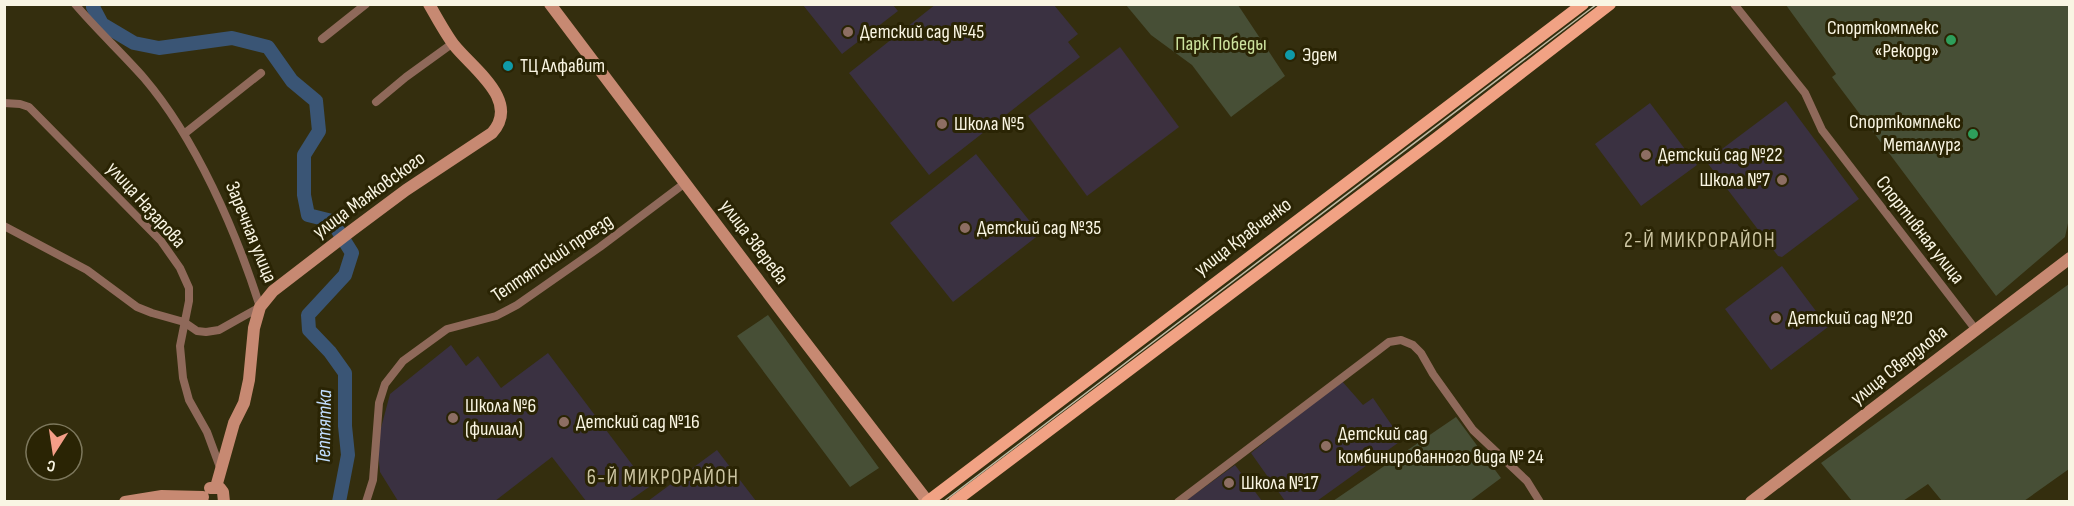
<svg xmlns="http://www.w3.org/2000/svg" width="2074" height="506" font-family="'Sofia Sans Condensed',sans-serif">
  <rect width="100%" height="100%" fill="#342e0e"/>
  <path fill="#3a3141" d="M 936,4 L 1054,5 L 1078,34 L 1068,42 L 1080,57 L 929,175 L 849,73 Z
    M 803,5 L 893,5 L 898,11 L 842,54 Z
    M 1786,101 L 1859,199 L 1782,257 L 1778,256 L 1706,161 Z
    M 1650,103 L 1697,165 L 1641,206 L 1595,144 Z
    M 976,154 L 1040,234 L 953,302 L 890,223 Z
    M 1782,266 L 1828,327 L 1771,370 L 1725,309 Z
    M 451,345 L 466,366 L 478,356 L 501,388 L 548,353 L 649,487 L 629,501 L 586,501 L 552,457 L 495,501 L 398,501 L 380,472 L 377,443 L 390,394 Z
    M 1341,380 L 1363,405 L 1373,398 L 1402,440 L 1317,501 L 1285,501 L 1251,453 Z
    M 717,450 L 756,501 L 648,501 Z
    M 1235,465 L 1262,501 L 1184,502 Z"/>
  <path fill="#3c303f" d="M 1120,47 L 1179,127 L 1087,196 L 1028,116 Z"/>
  <path fill="#474f36" d="M 1126,5 L 1238,5 L 1285,76 L 1231,117 L 1192,65 L 1151,35 Z
    M 1786,5 L 2069,5 L 2070,214 L 2065,237 L 1996,296 L 1832,77 L 1836,74 Z
    M 2069,284 L 2069,469 L 2024,501 L 1942,501 L 1928,484 L 1903,501 L 1852,501 L 1821,463 Z
    M 768,315 L 879,468 L 850,487 L 737,336 Z
    M 1456,417 L 1501,478 L 1470,501 L 1333,501 Z"/>
  <g fill="none" stroke-linecap="round" stroke-linejoin="round">
    <path stroke="#3a5575" stroke-width="14" d="M 94,4 L 93,7 L 102,24 L 134,43 L 159,48 L 232,38 L 268,47 L 292,81 L 316,101 L 319,131 L 304,155 L 304,195 L 308,215 L 332,221 L 352,253 L 345,275 L 308,315 L 309,330 L 330,352 L 345,373 L 345,426 L 348,455 L 339,502"/>
    <path stroke="#8f695a" stroke-width="8" d="M 1734,4 L 1805,93 L 1822,130 L 1976,330
      M 322,39 L 366,4
      M 376,102 L 406,77 L 453,43
      M 4,103 L 20,104 L 29,107 L 161,241 L 180,268 L 189,288 L 189,301 L 180,346 L 183,378 L 189,400 L 207,432 L 221,470
      M 184,134 L 261,73
      M 4,226 L 87,270 L 137,307 L 152,313 L 184,322 L 197,331 L 206,332 L 219,330 L 260,307 C 236,231 196,139 144,78 C 122,53 97,30 75,4
      M 366,502 L 373,480 L 379,403 L 385,384 L 403,361 L 447,329 L 496,316 L 517,305 L 600,247 L 685,183
      M 1178,502 L 1376,352 L 1389,342 L 1401,340 L 1413,345 L 1421,353 L 1433,374 L 1473,430 L 1527,481 L 1540,502"/>
    <path stroke="#c78972" stroke-width="12" d="M 550,4 L 789,321 L 928,502
      M 216,487 L 234,423 L 244,403 L 249,380 L 254,328 L 260,307 L 273,291 L 351,231 L 406,190 L 492,133 C 521,101 473,69 454,45 C 445,33 437,18 429,4
      M 210,488 L 220,488 L 223,492 L 224,502
      M 125,502 L 162,496 L 203,497
      M 1751,502 L 2070,258"/>
    <path stroke="#f1a284" stroke-width="12" d="M 927,502 L 1583,4
      M 954,502 L 1438,137 L 1610,4"/>
    <path stroke="#bfbba5" stroke-width="1.5" d="M 943,502 L 1597,4"/>
  </g>
  <g fill="#8d6e63" stroke="#2a2404" stroke-width="2">
    <circle cx="848" cy="32" r="6"/>
    <circle cx="942" cy="124" r="6"/>
    <circle cx="1646" cy="155" r="6"/>
    <circle cx="1782" cy="180" r="6"/>
    <circle cx="965" cy="228" r="6"/>
    <circle cx="1776" cy="318" r="6"/>
    <circle cx="453" cy="418" r="6"/>
    <circle cx="564" cy="422" r="6"/>
    <circle cx="1326" cy="446" r="6"/>
    <circle cx="1229" cy="483" r="6"/>
  </g>
  <g fill="#2e9e5b" stroke="#2a2404" stroke-width="2">
    <circle cx="1951" cy="40" r="6"/>
    <circle cx="1973" cy="134" r="6"/>
  </g>
  <g fill="#0f9aa8" stroke="#2a2404" stroke-width="2">
    <circle cx="1290" cy="55" r="6"/>
    <circle cx="508" cy="66" r="6"/>
  </g>
  <g text-anchor="middle" dominant-baseline="central" stroke-width="6" stroke-linejoin="round" paint-order="stroke">
    <g font-size="20" fill="#f9f5e3" stroke="#2a2404" text-anchor="start">
      <text x="1939" y="28" text-anchor="end">Спорткомплекс<tspan x="1939" dy="23">«Рекорд»</tspan></text>
      <text x="860" y="32">Детский сад №45</text>
      <text x="1302" y="55">Эдем</text>
      <text x="520" y="66">ТЦ Алфавит</text>
      <text x="1961" y="122" text-anchor="end">Спорткомплекс<tspan x="1961" dy="23">Металлург</tspan></text>
      <text x="954" y="124">Школа №5</text>
      <text x="1658" y="155">Детский сад №22</text>
      <text x="1770" y="180" text-anchor="end">Школа №7</text>
      <text x="977" y="228">Детский сад №35</text>
      <text x="1788" y="318">Детский сад №20</text>
      <text x="465" y="406">Школа №6<tspan x="465" dy="23">(филиал)</tspan></text>
      <text x="576" y="422">Детский сад №16</text>
      <text x="1338" y="434">Детский сад<tspan x="1338" dy="23">комбинированного вида № 24</tspan></text>
      <text x="1241" y="483">Школа №17</text>
    </g>
    <g font-size="20" fill="#cde39f" stroke="#2a2404">
      <text x="1221" y="44">Парк Победы</text>
    </g>
    <g font-size="20" fill="#f9f5e3" stroke="#2a2404">
      <text transform="translate(369 195) rotate(-36)">улица Маяковского</text>
      <text transform="translate(146 205) rotate(48)">улица Назарова</text>
      <text transform="translate(1920 230) rotate(52)">Спортивная улица</text>
      <text transform="translate(251 232) rotate(68)">Заречная улица</text>
      <text transform="translate(1243 237) rotate(-37)">улица Кравченко</text>
      <text transform="translate(754 242) rotate(53)">улица Зверева</text>
      <text transform="translate(552 258) rotate(-34)">Тептятский проезд</text>
      <text transform="translate(1899 365) rotate(-38)">улица Свердлова</text>
    </g>
    <g font-size="21" letter-spacing="1.5" fill="#cdc6a3" stroke="#2a2404">
      <text x="1700" y="240">2-Й МИКРОРАЙОН</text>
      <text x="663" y="477">6-Й МИКРОРАЙОН</text>
    </g>
    <g font-size="21" font-style="italic" fill="#c1ddfe" stroke="#2a2404">
      <text transform="translate(324 427) rotate(-89)">Тептятка</text>
    </g>
  </g>
  <rect width="2074" height="506" fill="none" stroke="#f9f5e3" stroke-width="12"/>
  <g transform="translate(54 452) rotate(192)"><circle r="28" fill="#2a2404" stroke="#7d785d" stroke-width="1.5"/>
  <path d="M0-4.5L10 22L0 15L-10 22Z" fill="#f49e88"/>
  <text y="-9" font-size="16" font-weight="bold" text-anchor="middle" fill="#f9f5e3">С</text>
  </g>
</svg>
